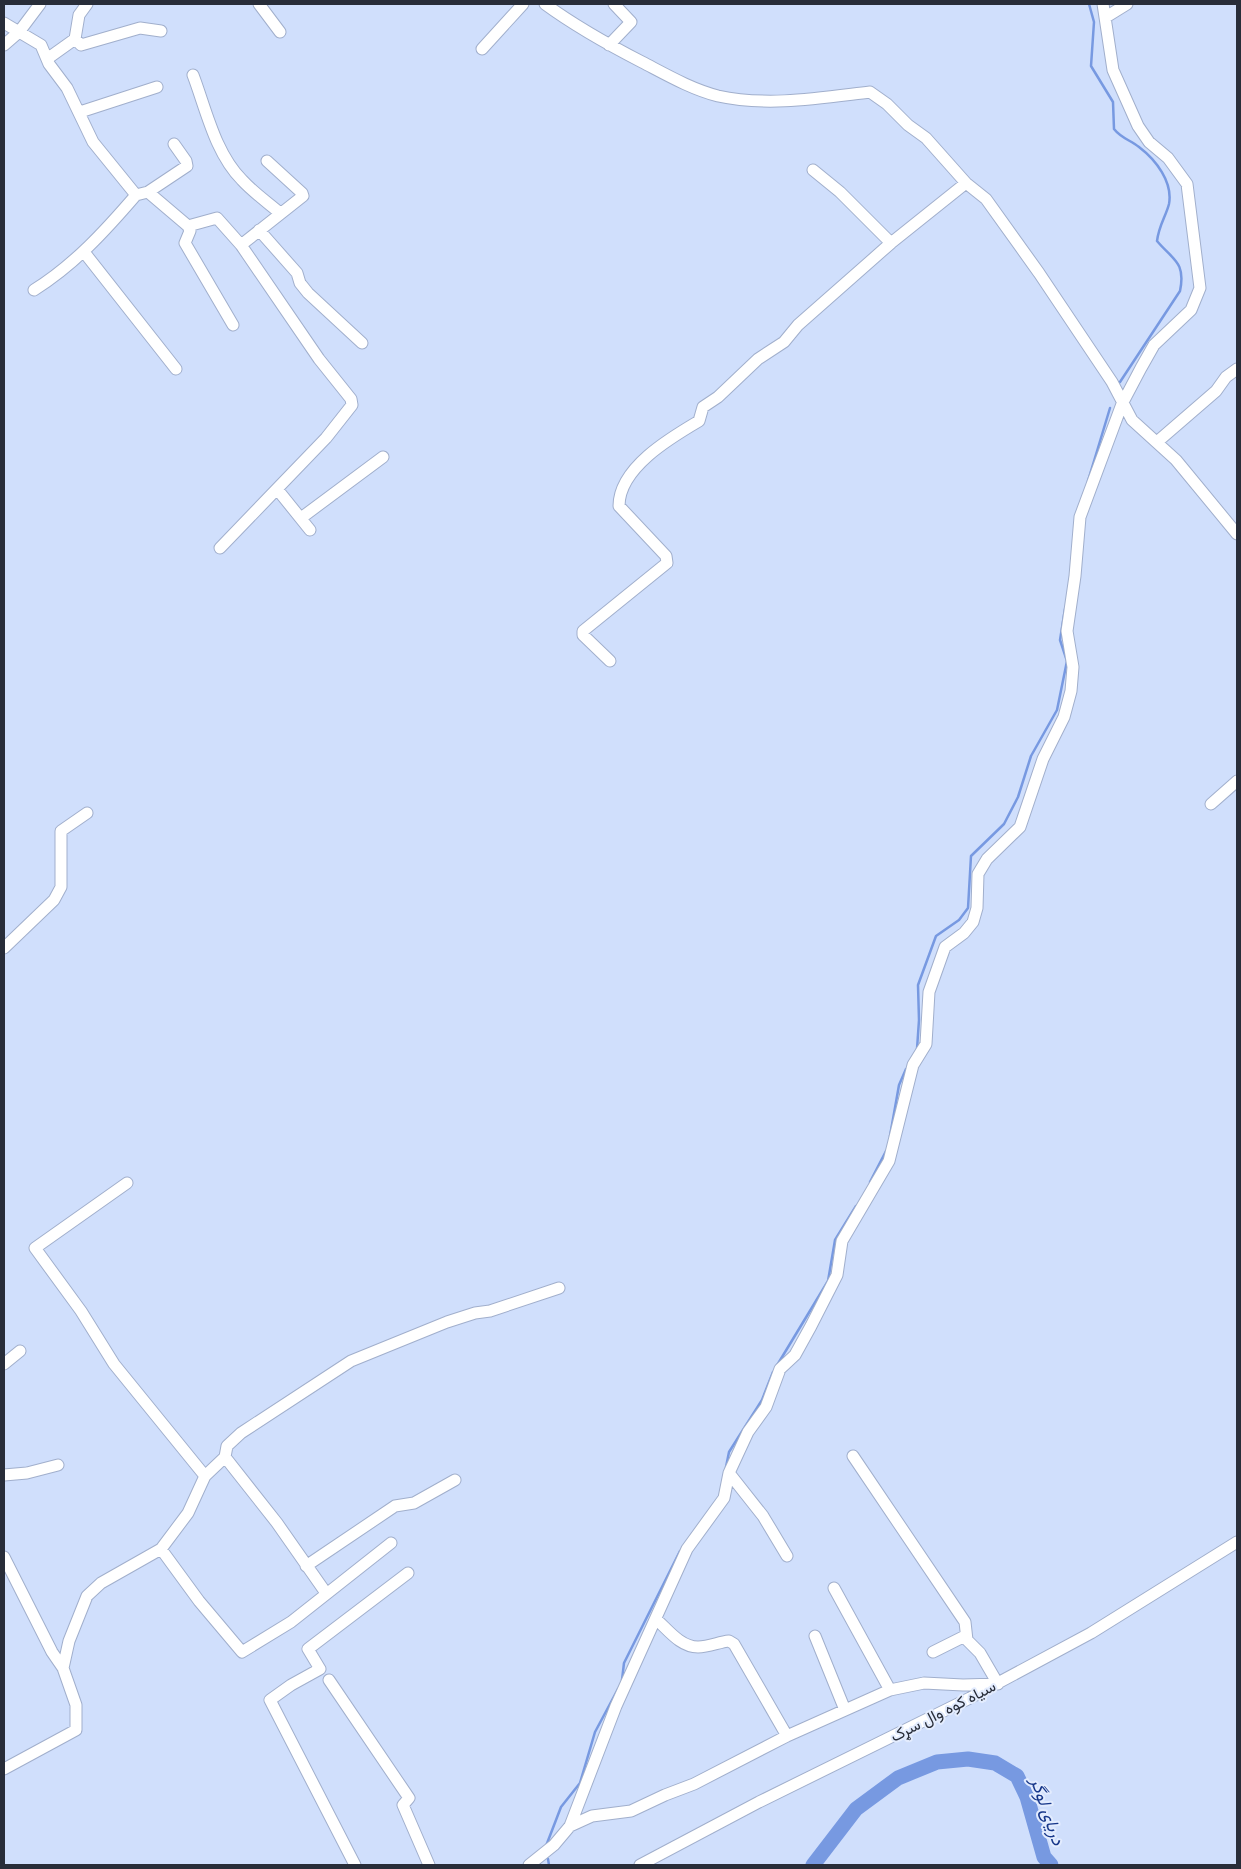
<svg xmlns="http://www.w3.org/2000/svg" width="1241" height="1869" font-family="'Public Sans',Vazirmatn,sans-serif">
  <rect width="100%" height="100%" fill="#d0dffc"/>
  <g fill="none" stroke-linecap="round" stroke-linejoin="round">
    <path stroke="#7799e1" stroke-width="2.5" d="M 1089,4 L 1094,22 L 1091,66 L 1113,102 L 1114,129 C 1121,138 1130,140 1139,147 C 1156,160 1173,182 1169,204 C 1166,216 1159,225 1157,241 C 1173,260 1186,262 1180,291 L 1120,382
      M 1088,481 L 1110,408
      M 917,1049 L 919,1020 L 918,985 L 936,936 L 959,920 L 968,908 L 971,856 L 1004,824 L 1018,797 L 1031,756 L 1057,710 L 1067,661 L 1060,640 L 1065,609
      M 890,1136 L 899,1085 L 906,1069
      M 870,1182 L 886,1151
      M 776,1367 L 828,1281 L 835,1240 L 856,1206
      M 726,1467 L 729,1452 L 762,1400 L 773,1372
      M 622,1680 L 624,1663 L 680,1551
      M 546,1846 L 561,1807 L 580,1783 L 595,1732 L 618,1689
      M 548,1859 L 549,1865"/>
    <path stroke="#7799e1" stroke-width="15" d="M 813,1865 L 856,1809 L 898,1778 L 937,1762 L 968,1759 L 995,1763 L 1017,1776 L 1027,1797 L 1044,1857 L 1051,1865"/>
    <g stroke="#a1afcc" stroke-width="13">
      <path id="minor" d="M 259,4 L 280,32
        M 545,4 C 575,26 609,45 642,62 C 667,75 691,89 718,96 C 768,107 820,98 870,92 L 887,104 L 908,125 L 926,138 L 966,183 L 986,199 L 1039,273 L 1112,382 L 1132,420 L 1176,460 L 1237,534
        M 1106,17 L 1127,4
        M 4,23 L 41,45 L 49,64 L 67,88 L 93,142 L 136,195
        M 75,39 L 79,15 L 87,4
        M 4,45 L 19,32 L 40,4
        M 609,45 L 631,22 L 614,4
        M 482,49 L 523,4
        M 47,59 L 75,39 L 81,45 L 140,28 L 161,31
        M 193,75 C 206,109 215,153 242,180 C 253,192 267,202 280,213
        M 80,112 L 157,87
        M 813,170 L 840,192 L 891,243
        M 148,192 L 187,166 L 186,161 L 174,144
        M 188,226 L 190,231 L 185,243 L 233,325
        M 259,230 L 297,273 L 300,283 L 308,293 L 362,343
        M 241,245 L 303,196 L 302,193 L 267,161
        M 84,252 L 176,369
        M 34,290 C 74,265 105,231 136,195 L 148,192 L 188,226 L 217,218 L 241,245 L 319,359 L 351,399 L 352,405 L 326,438 L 220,548
        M 1157,442 L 1216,391 L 1226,377 L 1237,369
        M 277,489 L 310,530
        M 301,518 L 383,457
        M 610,661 L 583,635 L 583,631 L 667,563 L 666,556 L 619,506 C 619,468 670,438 699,421 L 703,407 L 718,397 L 758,359 L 784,342 L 798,325 L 891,243 L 966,183
        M 1211,804 L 1237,781
        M 4,948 L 54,900 L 61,887 L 61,831 L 87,813
        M 127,1183 L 35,1248 L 81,1311 L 114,1364 L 205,1476
        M 4,1364 L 20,1351
        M 225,1457 L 277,1523 L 326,1593
        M 729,1473 L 763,1516 L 787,1556
        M 4,1475 L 27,1473 L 58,1465
        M 161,1549 L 199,1601 L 242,1652 L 291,1622 L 391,1543
        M 4,1557 L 52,1652 L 63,1668
        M 306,1566 L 395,1506 L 414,1503 L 455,1480
        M 834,1588 L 890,1690
        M 657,1620 C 669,1631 681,1647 698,1647 C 709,1647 719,1642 729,1641 L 734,1644 L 787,1736
        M 815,1636 L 845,1710
        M 933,1652 L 965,1636
        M 329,1680 L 409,1798 L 403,1805 L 429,1865
        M 4,1769 L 76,1730 L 76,1705 L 63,1668 L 69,1641 L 87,1596 L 101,1583 L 161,1549 L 188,1513 L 205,1476 L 225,1457 L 227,1446 L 241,1433 L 351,1361 L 447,1322 L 475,1313 L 490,1311 L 559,1288
        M 570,1826 L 616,1706 L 687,1549 L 724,1498 L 729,1473 L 748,1432 L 766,1407 L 780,1369 L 795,1355 L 811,1326 L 837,1275 L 842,1241 L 889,1161 L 913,1065 L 926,1044 L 929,992 L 945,947 L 964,933 L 973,922 L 977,908 L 978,874 L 987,859 L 1020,827 L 1043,759 L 1064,717 L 1071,691 L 1073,667 L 1067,631 L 1075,576 L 1080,517 L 1122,404 L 1141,368 L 1154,345 L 1191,310 L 1200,288 L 1187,184 L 1168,158 L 1149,142 L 1138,126 L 1113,70 L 1103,4
        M 355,1865 L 270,1700 L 291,1685 L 320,1669 L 308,1649 L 408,1573
        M 529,1865 L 554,1845 L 570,1826 L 592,1816 L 631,1811 L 665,1795 L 694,1784 L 787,1736 L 890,1690 L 924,1683 L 963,1685 L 998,1684 L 980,1653 L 967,1640 L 965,1622 L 853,1456
        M 640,1865 L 759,1802 L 970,1698 L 1091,1633 L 1237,1542"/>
    </g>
    <use href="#minor" stroke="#fff" stroke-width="11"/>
  </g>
  <g text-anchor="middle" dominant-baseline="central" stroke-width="4" stroke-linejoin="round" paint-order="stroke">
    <g font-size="16" fill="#282d39" stroke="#e3ecfe">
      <text transform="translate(943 1711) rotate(-27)">سیاه کوه وال سړک</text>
    </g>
    <g font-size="18" font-style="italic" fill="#17378a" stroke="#e3ecfe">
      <text transform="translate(1048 1811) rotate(71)">دریای لوگر</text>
    </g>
  </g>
  <rect width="1241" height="1869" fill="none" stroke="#282d39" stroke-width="10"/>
</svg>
